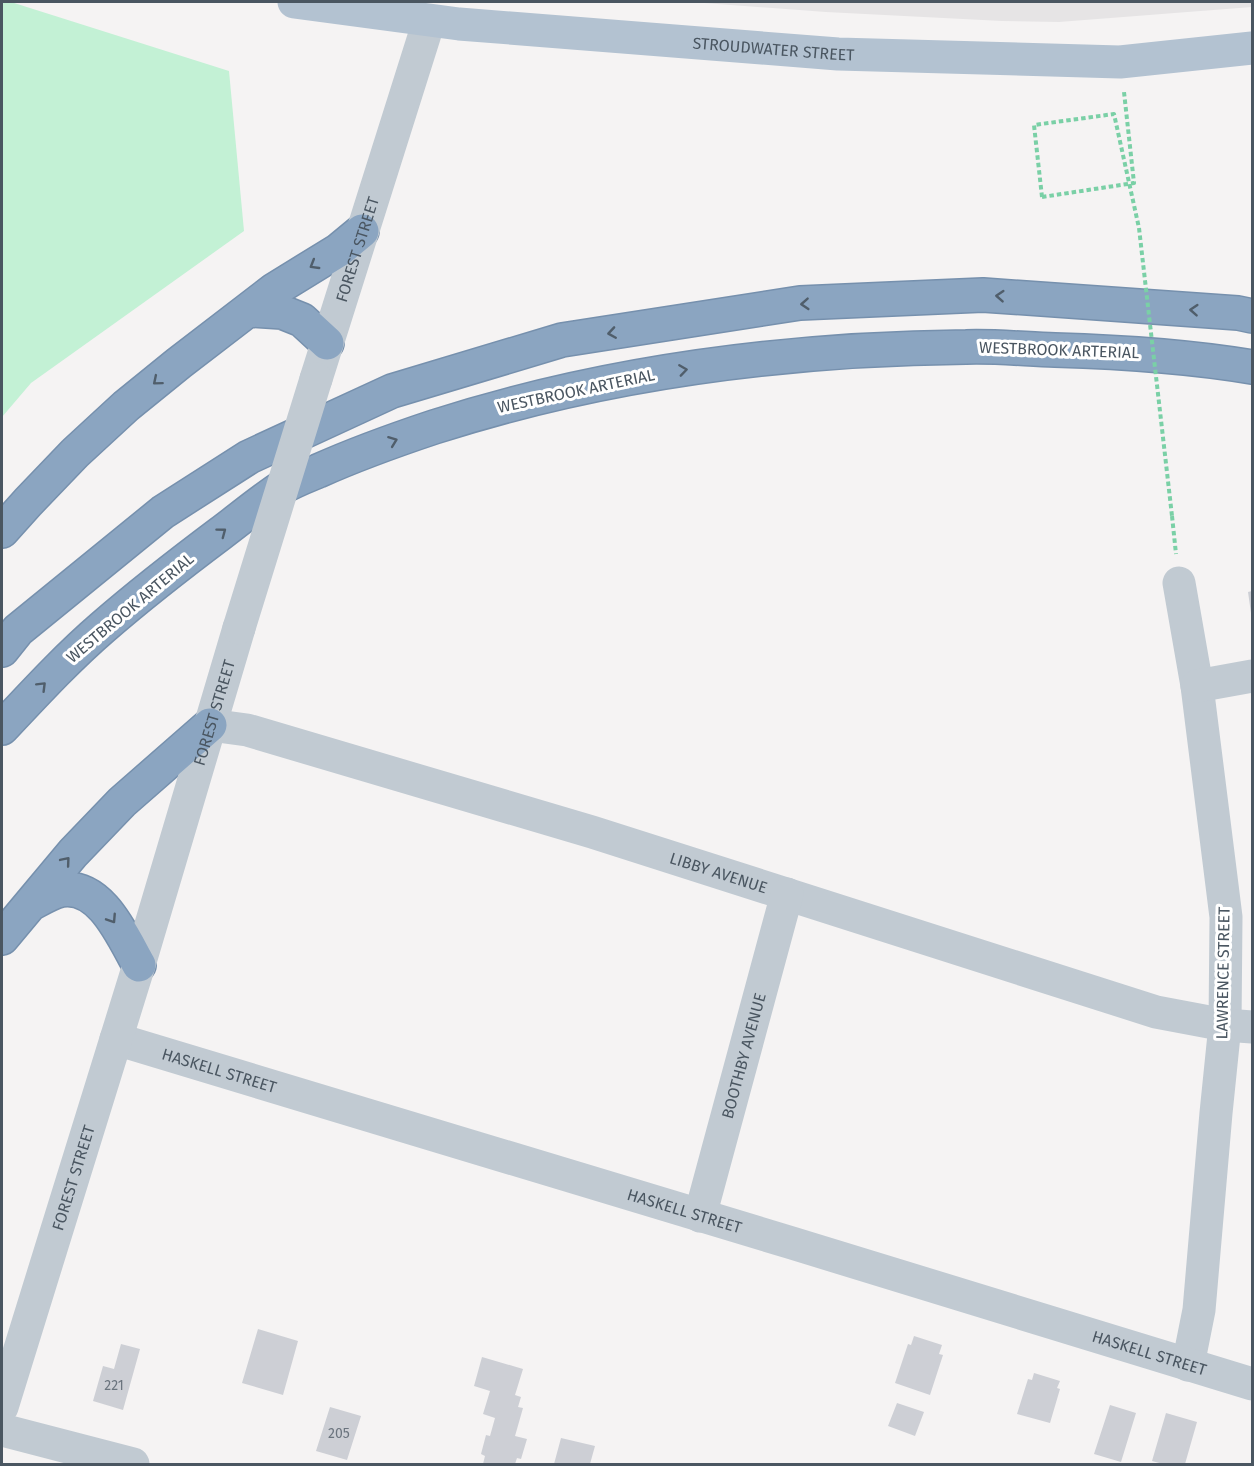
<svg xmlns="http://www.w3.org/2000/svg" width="1254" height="1466" font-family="'Fira Sans',sans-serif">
  <rect width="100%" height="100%" fill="#f5f3f3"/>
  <path fill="#e6e4e5" d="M 691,2 L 1252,2 L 1252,7 L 1059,22 L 1002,21 L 826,12 Z"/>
  <path fill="#c3f1d5" d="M 2,2 L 11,2 L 229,71 L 244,231 L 31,383 L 2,417 Z"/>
  <path fill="#cdcfd5" d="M 1252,591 L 1252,612 L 1251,613 L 1248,592 Z
    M 258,1329 L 298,1341 L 283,1395 L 242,1383 Z
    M 914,1336 L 942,1345 L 939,1354 L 943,1355 L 930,1395 L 895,1383 L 908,1344 L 911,1345 Z
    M 121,1344 L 140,1349 L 123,1410 L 93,1401 L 103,1366 L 114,1369 Z
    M 482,1357 L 523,1369 L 515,1395 L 521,1397 L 518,1407 L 523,1408 L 515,1436 L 527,1439 L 521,1459 L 517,1458 L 515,1464 L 483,1464 L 485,1456 L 481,1454 L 486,1435 L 490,1436 L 495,1418 L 483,1414 L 490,1391 L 474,1386 Z
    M 1034,1373 L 1060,1381 L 1057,1388 L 1060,1389 L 1050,1423 L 1017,1414 L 1028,1379 L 1032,1380 Z
    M 897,1403 L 924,1412 L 915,1436 L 888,1426 Z
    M 1110,1405 L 1136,1413 L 1121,1462 L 1094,1454 Z
    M 330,1407 L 361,1416 L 347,1460 L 316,1451 Z
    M 1166,1413 L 1197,1422 L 1185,1464 L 1163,1464 L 1152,1461 Z
    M 561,1438 L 595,1446 L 590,1464 L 554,1464 Z"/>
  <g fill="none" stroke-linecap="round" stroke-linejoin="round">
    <g stroke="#7690ad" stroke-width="36">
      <path id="highway" d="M 249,310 L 282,312 L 302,320 L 327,343
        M 2,531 L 28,502 L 75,453 L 126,406 L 179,363 L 274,290 L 339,250 L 362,231
        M 2,650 L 18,630 L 163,512 L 249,457 L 392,391 L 562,340 L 800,303 L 983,295 L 1238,313 L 1252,316
        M 2,728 C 34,694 67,658 103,627 C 141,594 181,563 221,533 C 241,518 260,502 281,488 C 293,481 306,476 318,471 C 356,454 395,440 434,427 C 605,372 786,349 966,347 C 996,346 1025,349 1055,350 C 1121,352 1187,356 1252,367
        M 31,904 C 40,899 51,892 61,890 C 101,883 123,937 139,965
        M 2,938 L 73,853 L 122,802 L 210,725"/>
    </g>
    <path stroke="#7ad0a6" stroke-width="4" stroke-dasharray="4.5 3" stroke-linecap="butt" d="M 1042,197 L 1134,183 L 1124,92
      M 1172,516 L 1176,554"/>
    <g stroke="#c1cad2" stroke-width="33">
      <path id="s1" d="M 316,379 L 429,21"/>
      <path d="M 1179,583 L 1197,686 L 1226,917 L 1225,1025 L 1216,1113 L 1199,1310 L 1188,1365"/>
      <path d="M 1197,686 L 1252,676"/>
      <path id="s2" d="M 210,725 L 247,730 L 592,832 L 1156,1012 L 1225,1025 L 1252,1027"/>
      <path id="s3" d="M 116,1039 L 792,1243 L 1252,1384"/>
      <path id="s4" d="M 700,1216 L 787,894"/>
      <path id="s5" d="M 2,1407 L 139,965 L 239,628"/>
      <path d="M 2,1430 L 133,1464"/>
    </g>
    <path stroke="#b3c2d1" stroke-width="33" id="s6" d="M 294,2 L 459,24 L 838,54 L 1120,62 L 1252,48"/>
    <use href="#highway" stroke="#8ba5c1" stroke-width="33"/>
    <path stroke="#7ad0a6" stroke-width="4" stroke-dasharray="4.5 3" stroke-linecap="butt" d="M 1042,197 L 1034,125 L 1114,114 L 1139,228 L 1172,516"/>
    <path stroke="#c1cad2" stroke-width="33" d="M 239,628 L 316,379"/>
  </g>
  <defs><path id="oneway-chevron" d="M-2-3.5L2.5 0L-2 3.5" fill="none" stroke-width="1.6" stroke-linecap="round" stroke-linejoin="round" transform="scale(1.5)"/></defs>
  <g stroke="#505e6b">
    <use href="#oneway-chevron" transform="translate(314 265) rotate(149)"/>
    <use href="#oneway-chevron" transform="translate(1000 296) rotate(-176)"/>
    <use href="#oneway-chevron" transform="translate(805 304) rotate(176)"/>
    <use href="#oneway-chevron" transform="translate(1194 310) rotate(-176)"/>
    <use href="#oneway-chevron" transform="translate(612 333) rotate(171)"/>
    <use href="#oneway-chevron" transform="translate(683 370) rotate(-8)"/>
    <use href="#oneway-chevron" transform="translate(157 381) rotate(140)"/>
    <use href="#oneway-chevron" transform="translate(393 441) rotate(-21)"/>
    <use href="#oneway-chevron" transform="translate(222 532) rotate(-37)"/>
    <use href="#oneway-chevron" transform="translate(42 686) rotate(-45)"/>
    <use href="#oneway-chevron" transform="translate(66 861) rotate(-50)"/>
    <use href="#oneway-chevron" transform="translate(112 919) rotate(57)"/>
  </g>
  <g text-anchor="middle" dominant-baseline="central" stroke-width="6" stroke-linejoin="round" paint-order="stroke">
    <g font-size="14" fill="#6b747e">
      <text x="114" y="1385">221</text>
      <text x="339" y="1433">205</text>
    </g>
    <g font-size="16" fill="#4a5661" stroke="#fff">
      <text stroke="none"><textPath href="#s6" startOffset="482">STROUDWATER STREET</textPath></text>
      <text stroke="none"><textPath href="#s1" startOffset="136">FOREST STREET</textPath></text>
      <text transform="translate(1059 350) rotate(2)">WESTBROOK ARTERIAL</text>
      <text transform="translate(576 391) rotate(-12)">WESTBROOK ARTERIAL</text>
      <text transform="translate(130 608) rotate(-40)">WESTBROOK ARTERIAL</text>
      <text stroke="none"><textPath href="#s5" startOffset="726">FOREST STREET</textPath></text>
      <text stroke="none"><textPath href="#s2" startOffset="530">LIBBY AVENUE</textPath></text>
      <text transform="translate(1223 973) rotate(-89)">LAWRENCE STREET</text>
      <text stroke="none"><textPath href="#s4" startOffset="166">BOOTHBY AVENUE</textPath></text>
      <text stroke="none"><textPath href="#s3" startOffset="108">HASKELL STREET</textPath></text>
      <text stroke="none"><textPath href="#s5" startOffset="240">FOREST STREET</textPath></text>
      <text stroke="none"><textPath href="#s3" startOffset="594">HASKELL STREET</textPath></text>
      <text stroke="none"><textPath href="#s3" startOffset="1080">HASKELL STREET</textPath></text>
    </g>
  </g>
  <rect width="1254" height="1466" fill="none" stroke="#4a5661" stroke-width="6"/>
</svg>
